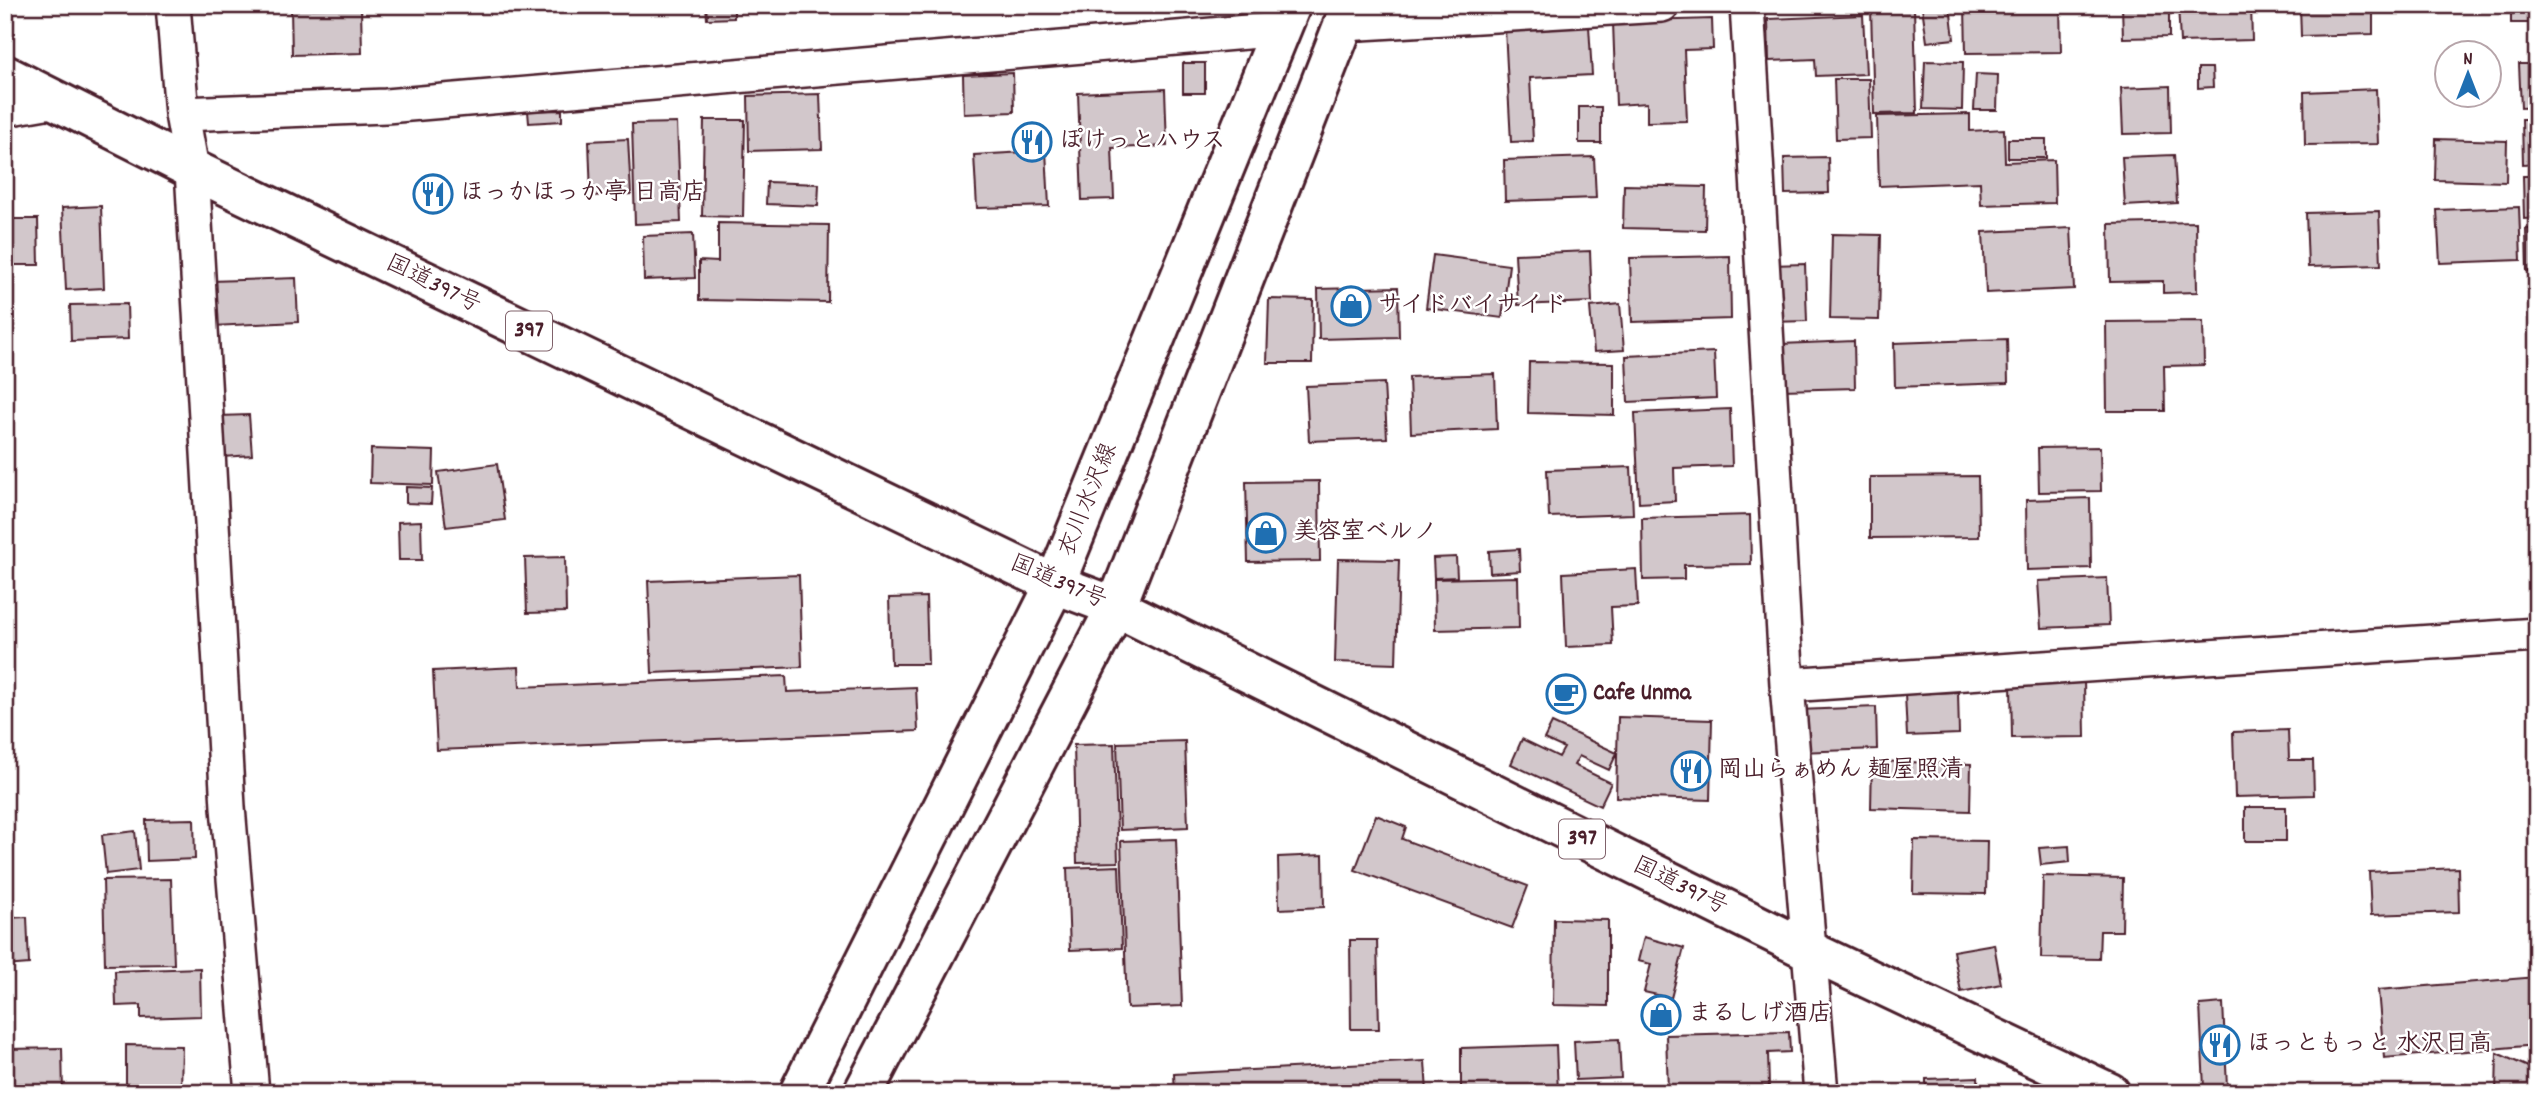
<svg xmlns="http://www.w3.org/2000/svg" width="2542" height="1098" font-family="Dekko,'Klee One',sans-serif">
  <rect width="100%" height="100%" fill="#fff"/>
  <filter id="ink" filterUnits="userSpaceOnUse"><feTurbulence type="fractalNoise" baseFrequency=".0143" numOctaves="2"/><feDisplacementMap in="SourceGraphic" scale="14" xChannelSelector="R" yChannelSelector="G"/><feConvolveMatrix kernelMatrix="1 2 1 2 8 2 1 2 1" color-interpolation-filters="sRGB"/></filter>
  <g filter="url(#ink)">
    <path fill="#d2c7cb" stroke="#4a1f2b" stroke-width="2" d="M 706,5 L 734,5 L 734,18 L 707,19 Z
      M 1935,5 L 1950,5 L 1954,39 L 1927,42 L 1922,7 Z
      M 2060,5 L 2061,52 L 1966,53 L 1965,6 Z
      M 2122,5 L 2169,5 L 2169,37 L 2123,38 Z
      M 2178,5 L 2251,5 L 2252,40 L 2180,42 Z
      M 2300,5 L 2373,5 L 2373,34 L 2301,36 Z
      M 2511,5 L 2537,5 L 2537,23 L 2511,23 Z
      M 361,7 L 362,53 L 292,55 L 291,9 Z
      M 1914,8 L 1917,113 L 1874,114 L 1871,9 Z
      M 1863,15 L 1866,74 L 1816,76 L 1815,59 L 1769,61 L 1768,19 Z
      M 1712,19 L 1713,49 L 1684,50 L 1687,121 L 1647,122 L 1647,103 L 1616,105 L 1613,22 Z
      M 1589,26 L 1592,75 L 1530,78 L 1533,141 L 1511,142 L 1505,29 Z
      M 1925,61 L 1963,62 L 1962,110 L 1923,109 Z
      M 1183,63 L 1205,63 L 1205,93 L 1183,93 Z
      M 2519,64 L 2537,64 L 2537,107 L 2521,108 Z
      M 2198,68 L 2212,68 L 2213,87 L 2198,88 Z
      M 1013,73 L 1014,112 L 964,114 L 963,75 Z
      M 1976,74 L 1998,75 L 1997,110 L 1974,110 Z
      M 1834,79 L 1869,79 L 1871,138 L 1836,139 Z
      M 2170,86 L 2171,133 L 2123,134 L 2121,88 Z
      M 1165,89 L 1167,146 L 1112,148 L 1114,199 L 1082,200 L 1078,93 Z
      M 2376,89 L 2378,144 L 2305,145 L 2304,92 Z
      M 820,94 L 822,149 L 749,151 L 748,96 Z
      M 1579,107 L 1601,107 L 1601,143 L 1579,143 Z
      M 562,110 L 562,121 L 529,123 L 528,111 Z
      M 1970,114 L 1970,131 L 2004,129 L 2005,162 L 2054,160 L 2055,203 L 1981,205 L 1980,182 L 1879,186 L 1877,116 Z
      M 2522,119 L 2537,119 L 2537,163 L 2523,164 Z
      M 704,120 L 745,120 L 743,217 L 702,216 Z
      M 677,123 L 681,222 L 635,224 L 632,124 Z
      M 628,139 L 631,194 L 591,196 L 589,141 Z
      M 2008,139 L 2046,139 L 2046,158 L 2008,158 Z
      M 2436,139 L 2507,141 L 2506,182 L 2435,180 Z
      M 1046,151 L 1049,206 L 977,208 L 974,155 Z
      M 2174,155 L 2177,203 L 2125,206 L 2122,157 Z
      M 1594,157 L 1596,198 L 1505,201 L 1504,160 Z
      M 1828,157 L 1829,193 L 1785,194 L 1784,158 Z
      M 2523,176 L 2537,176 L 2537,218 L 2524,219 Z
      M 767,182 L 819,184 L 818,206 L 766,204 Z
      M 1624,185 L 1706,187 L 1705,230 L 1623,228 Z
      M 101,206 L 104,288 L 66,290 L 62,208 Z
      M 2519,207 L 2521,260 L 2440,263 L 2437,210 Z
      M 2379,211 L 2381,265 L 2308,267 L 2306,213 Z
      M 5,219 L 38,219 L 39,265 L 5,265 Z
      M 2196,222 L 2197,292 L 2163,293 L 2163,281 L 2110,282 L 2109,224 Z
      M 718,223 L 829,225 L 828,302 L 699,300 L 699,261 L 718,262 Z
      M 2071,228 L 2074,289 L 1986,293 L 1983,232 Z
      M 2526,229 L 2537,229 L 2537,270 L 2527,271 Z
      M 693,234 L 695,278 L 644,280 L 643,236 Z
      M 1832,234 L 1881,235 L 1879,320 L 1830,319 Z
      M 1590,251 L 1592,302 L 1518,305 L 1515,254 Z
      M 1433,255 L 1509,265 L 1502,318 L 1426,308 Z
      M 1730,256 L 1731,319 L 1632,322 L 1630,258 Z
      M 1805,264 L 1807,321 L 1771,322 L 1770,265 Z
      M 296,278 L 298,322 L 213,326 L 211,281 Z
      M 1398,287 L 1399,337 L 1319,339 L 1318,289 Z
      M 1269,299 L 1313,300 L 1312,363 L 1267,363 Z
      M 127,304 L 128,339 L 71,341 L 70,305 Z
      M 1620,304 L 1624,350 L 1594,352 L 1590,307 Z
      M 2203,321 L 2204,365 L 2164,366 L 2165,411 L 2107,411 L 2106,322 Z
      M 2534,338 L 2537,338 L 2537,416 Z
      M 2007,339 L 2008,383 L 1895,387 L 1894,343 Z
      M 1854,341 L 1855,388 L 1782,390 L 1781,344 Z
      M 1714,352 L 1716,398 L 1628,402 L 1626,356 Z
      M 1529,362 L 1614,363 L 1614,415 L 1528,413 Z
      M 1495,374 L 1497,429 L 1411,433 L 1409,377 Z
      M 1384,383 L 1387,438 L 1309,441 L 1306,386 Z
      M 1730,409 L 1732,466 L 1674,468 L 1675,501 L 1639,503 L 1635,413 Z
      M 249,415 L 252,455 L 222,457 L 219,416 Z
      M 2100,447 L 2101,491 L 2039,492 L 2038,448 Z
      M 371,449 L 434,451 L 433,485 L 370,483 Z
      M 497,464 L 505,520 L 446,527 L 438,472 Z
      M 1631,467 L 1633,514 L 1549,517 L 1547,470 Z
      M 1978,476 L 1979,537 L 1870,538 L 1870,477 Z
      M 1319,481 L 1320,561 L 1248,562 L 1246,482 Z
      M 406,487 L 432,488 L 431,504 L 406,503 Z
      M 2090,498 L 2091,568 L 2027,570 L 2026,500 Z
      M 1750,515 L 1751,564 L 1684,565 L 1684,579 L 1643,580 L 1642,518 Z
      M 421,521 L 422,560 L 399,560 L 398,522 Z
      M 1519,549 L 1520,571 L 1490,573 L 1489,551 Z
      M 565,557 L 566,612 L 527,613 L 525,558 Z
      M 1456,557 L 1457,577 L 1434,578 L 1433,558 Z
      M 1338,559 L 1399,560 L 1396,664 L 1335,662 Z
      M 1636,569 L 1638,606 L 1611,607 L 1613,645 L 1566,647 L 1563,573 Z
      M 799,575 L 802,667 L 652,673 L 648,581 Z
      M 1518,577 L 1519,628 L 1435,630 L 1434,579 Z
      M 2107,578 L 2109,625 L 2041,628 L 2038,581 Z
      M 926,597 L 928,664 L 891,664 L 889,598 Z
      M 519,667 L 520,687 L 786,676 L 787,692 L 916,687 L 918,731 L 437,750 L 433,671 Z
      M 2084,680 L 2085,737 L 2012,738 L 2011,682 Z
      M 1958,692 L 1959,734 L 1907,736 L 1905,694 Z
      M 1876,707 L 1877,749 L 1799,752 L 1798,710 Z
      M 1618,717 L 1712,720 L 1710,800 L 1616,797 Z
      M 1552,723 L 1617,753 L 1609,770 L 1579,756 L 1574,765 L 1611,783 L 1600,806 L 1511,764 L 1522,739 L 1559,757 L 1564,748 L 1544,739 Z
      M 2288,730 L 2289,760 L 2313,760 L 2314,795 L 2235,797 L 2233,732 Z
      M 1185,741 L 1188,827 L 1120,830 L 1117,743 Z
      M 1114,744 L 1118,862 L 1077,863 L 1074,745 Z
      M 1872,761 L 1971,764 L 1970,811 L 1871,808 Z
      M 2245,807 L 2286,807 L 2286,841 L 2245,841 Z
      M 1376,815 L 1406,827 L 1402,839 L 1528,886 L 1512,928 L 1355,870 Z
      M 194,819 L 195,859 L 147,861 L 146,820 Z
      M 135,831 L 139,870 L 106,874 L 102,835 Z
      M 1176,839 L 1182,1006 L 1127,1008 L 1121,841 Z
      M 1914,840 L 1987,841 L 1986,894 L 1913,893 Z
      M 5,841 L 9,841 L 13,885 L 5,886 Z
      M 2069,846 L 2070,862 L 2041,865 L 2039,848 Z
      M 1323,855 L 1324,907 L 1279,909 L 1278,857 Z
      M 1119,866 L 1122,948 L 1070,950 L 1067,868 Z
      M 2458,868 L 2459,912 L 2371,915 L 2369,872 Z
      M 2043,876 L 2123,878 L 2122,931 L 2100,931 L 2099,959 L 2041,958 Z
      M 171,879 L 174,964 L 105,965 L 103,880 Z
      M 27,917 L 29,964 L 5,966 L 5,918 Z
      M 1554,919 L 1608,920 L 1608,1006 L 1553,1005 Z
      M 1644,937 L 1684,948 L 1671,998 L 1644,992 L 1651,964 L 1638,961 Z
      M 1350,940 L 1377,940 L 1379,1029 L 1351,1029 Z
      M 1994,944 L 2001,984 L 1961,992 L 1953,951 Z
      M 200,968 L 201,1016 L 141,1018 L 141,1005 L 116,1006 L 115,971 Z
      M 2537,977 L 2537,1045 L 2384,1058 L 2378,990 Z
      M 2223,1003 L 2227,1087 L 2204,1088 L 2200,1005 Z
      M 1789,1032 L 1790,1052 L 1768,1053 L 1769,1086 L 1668,1090 L 1666,1035 Z
      M 1619,1039 L 1621,1078 L 1576,1080 L 1574,1041 Z
      M 126,1045 L 182,1046 L 181,1093 L 126,1093 Z
      M 1556,1045 L 1558,1093 L 1461,1093 L 1461,1048 Z
      M 62,1048 L 63,1093 L 10,1093 L 9,1049 Z
      M 2497,1053 L 2537,1071 L 2537,1093 L 2496,1093 Z
      M 1425,1061 L 1427,1093 L 1175,1093 L 1174,1074 Z
      M 1978,1077 L 1979,1093 L 1926,1093 L 1926,1079 Z"/>
    <g fill="none" stroke-linecap="round" stroke-linejoin="round">
      <g stroke="#4a1f2b" stroke-width="38">
        <path id="minor" d="M 173,5 L 182,114 L 192,169 L 228,807 L 252,1093
          M 1747,5 L 1787,685 L 1821,1093
          M 1344,24 L 1662,5
          M 5,109 L 57,100
          M 182,114 L 386,106 L 1282,29
          M 1787,685 L 2537,635"/>
      </g>
      <g stroke="#4a1f2b" stroke-width="44">
        <path id="secondary" d="M 799,1093 L 1055,584 L 1291,5
          M 863,1093 L 1116,607 L 1351,5"/>
      </g>
      <g stroke="#4a1f2b" stroke-width="44">
        <path id="trunk" d="M 5,75 L 192,169 L 1055,584 L 1116,607 L 1810,951 L 2110,1093"/>
      </g>
      <use href="#minor" stroke="#fff" stroke-width="33"/>
      <use href="#secondary" stroke="#fff" stroke-width="38"/>
      <use href="#trunk" stroke="#fff" stroke-width="38"/>
    </g>
  </g>
  <defs>
    <g id="restaurant-ring" transform="scale(2.0125)"><circle r="9.5" fill="#fff" stroke="#1f6fb2" stroke-width="1.5"/><path d="M-5-6h1v4h1v-4h1v4h1v-4h1v5L-1.5 .5V6h-2V.5L-5-1ZM5-6V6H3V1.5H1.5Q1.5-4 5-6Z" fill="#1f6fb2"/></g>
    <g id="shop-ring" transform="scale(2.0125)"><circle r="9.5" fill="#fff" stroke="#1f6fb2" stroke-width="1.5"/><path d="M-5-2.5h2.3a2.7 3.5 0 0 1 5.4 0H5L5.5 6h-11ZM-1.5-2.5h3a1.5 2.3 0 0 0-3 0Z" fill="#1f6fb2"/></g>
    <g id="cafe-ring" transform="scale(2.0125)"><circle r="9.5" fill="#fff" stroke="#1f6fb2" stroke-width="1.5"/><path d="M-5.5-4.5H6V0H3Q3 3.5 0 3.5H-2.5Q-5.5 3.5-5.5 0ZM3-3.2v2h1.7v-2ZM-6 4.5H4V6H-6Z" fill="#1f6fb2"/></g>
  </defs>
  <g fill-rule="evenodd">
    <use href="#restaurant-ring" x="1032" y="142"/>
    <use href="#restaurant-ring" x="433" y="194"/>
    <use href="#shop-ring" x="1351" y="306"/>
    <use href="#shop-ring" x="1266" y="533"/>
    <use href="#cafe-ring" x="1566" y="694"/>
    <use href="#restaurant-ring" x="1691" y="771"/>
    <use href="#shop-ring" x="1661" y="1015"/>
    <use href="#restaurant-ring" x="2220" y="1045"/>
  </g>
  <g text-anchor="middle" dominant-baseline="central" stroke-width="5" stroke-linejoin="round" paint-order="stroke">
    <g fill="#fff" stroke="#80626b" stroke-width="2">
      <rect x="506" y="311.5" width="46" height="39" rx="5"/>
      <rect x="1559" y="819.5" width="46" height="39" rx="5"/>
    </g>
    <g font-size="23" font-weight="bold" fill="#4a1f2b">
      <text x="529" y="331">397</text>
      <text x="1582" y="839">397</text>
    </g>
    <g font-size="24" font-weight="bold" fill="#4a1f2b" stroke="#fff" text-anchor="start">
      <text x="1059" y="142">ぽけっとハウス</text>
      <text x="460" y="194">ほっかほっか亭 日高店</text>
      <text x="1378" y="306">サイドバイサイド</text>
      <text x="1293" y="533">美容室ベルノ</text>
      <text x="1593" y="694">Cafe Unma</text>
      <text x="1718" y="771">岡山らぁめん 麺屋照清</text>
      <text x="1688" y="1015">まるしげ酒店</text>
      <text x="2247" y="1045">ほっともっと 水沢日高</text>
    </g>
    <g font-size="24" fill="#4a1f2b" stroke="#fff">
      <text transform="translate(433 285) rotate(26)">国道397号</text>
      <text transform="translate(1089 500) rotate(-68)">衣川水沢線</text>
      <text transform="translate(1058 583) rotate(23)">国道397号</text>
      <text transform="translate(1680 887) rotate(26)">国道397号</text>
    </g>
  </g>
  <rect width="2542" height="1098" fill="none" stroke="#fff" stroke-width="28"/>
  <rect x="14" y="14" width="2514" height="1070" fill="none" stroke="#4a1f2b" stroke-width="2.5" filter="url(#ink)"/>
  <g transform="translate(2468 74)"><circle r="33" fill="#ffffff" stroke="#b7a5aa" stroke-width="2"/>
  <path d="M0-5L12 26L0 18L-12 26Z" fill="#1f6fb2"/>
  <text y="-10" font-size="19" font-weight="bold" text-anchor="middle" fill="#4a1f2b">N</text>
  </g>
</svg>
